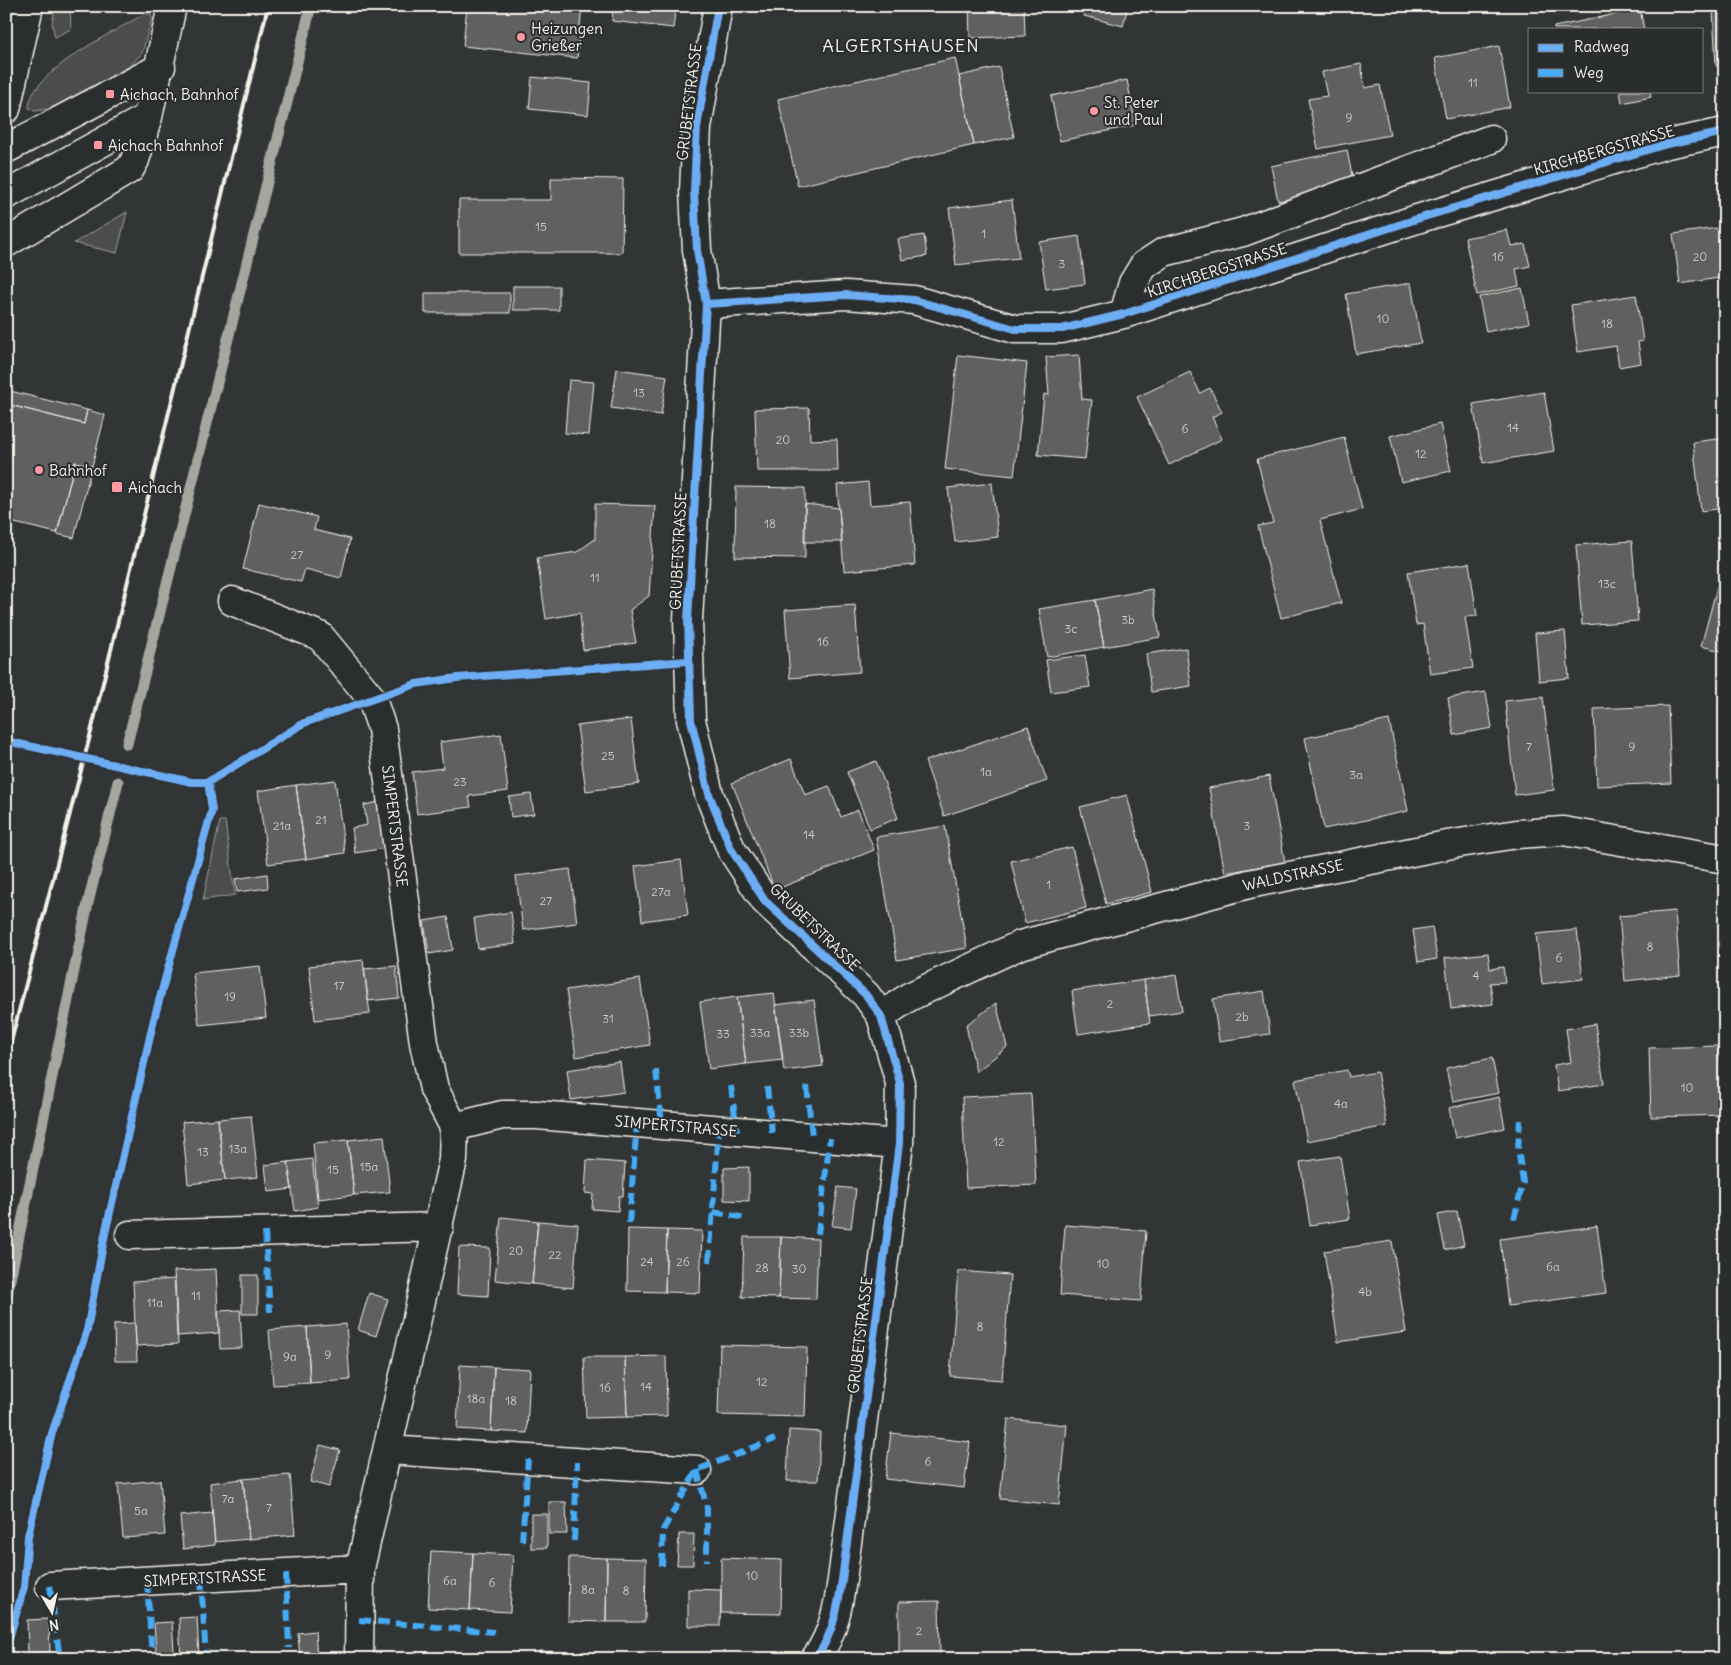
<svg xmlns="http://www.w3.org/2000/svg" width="1731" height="1665" font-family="Delius,sans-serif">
  <rect width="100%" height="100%" fill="#323535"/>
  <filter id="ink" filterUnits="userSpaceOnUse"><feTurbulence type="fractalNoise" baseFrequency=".02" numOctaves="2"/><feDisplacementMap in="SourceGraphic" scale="10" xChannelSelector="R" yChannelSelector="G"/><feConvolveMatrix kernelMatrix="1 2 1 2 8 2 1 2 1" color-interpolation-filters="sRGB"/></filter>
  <g filter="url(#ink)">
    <path fill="#4b4d4c" stroke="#a09f9a" d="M 55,6 L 70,6 L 71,29 L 55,37 L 52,24 Z
      M 146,13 L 151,14 L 152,19 L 142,53 L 130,66 L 61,107 L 35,111 L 29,108 C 30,71 116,31 146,13 Z
      M 127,212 L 117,253 L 74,243 Z
      M 220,821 L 225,821 L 235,895 L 203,900 Z"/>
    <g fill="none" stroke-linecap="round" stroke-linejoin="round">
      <path stroke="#a6a5a0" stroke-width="11" d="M 127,744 L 311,6
        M 6,1299 L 88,903 L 118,782"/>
    </g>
    <path fill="#5f605f" stroke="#f4f1e8" d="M 467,6 L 676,6 L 673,28 L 612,21 L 613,10 L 582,6 L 577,58 L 463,46 Z
      M 969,6 L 1024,6 L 1025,36 L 970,38 Z
      M 1087,6 L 1128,6 L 1123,26 L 1084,16 Z
      M 1640,9 L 1644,29 L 1554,29 L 1554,27 Z
      M 1725,9 L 1725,65 L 1716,66 L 1713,10 Z
      M 1499,46 L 1510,107 L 1446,119 L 1435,58 Z
      M 955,58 L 974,145 L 798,186 L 778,99 Z
      M 1361,64 L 1365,88 L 1380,85 L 1390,135 L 1318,149 L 1308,99 L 1327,96 L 1322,72 Z
      M 999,67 L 1014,137 L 974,145 L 959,76 Z
      M 532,77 L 591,83 L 588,115 L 529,109 Z
      M 1127,80 L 1136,125 L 1060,141 L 1051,96 Z
      M 1620,91 L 1650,91 L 1651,97 L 1622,103 Z
      M 1347,150 L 1354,186 L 1278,201 L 1271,166 Z
      M 551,178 L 623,179 L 622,253 L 459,253 L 459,200 L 551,200 Z
      M 1012,200 L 1019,258 L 956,265 L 949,208 Z
      M 1725,227 L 1725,277 L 1680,284 L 1673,234 Z
      M 1507,230 L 1511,246 L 1525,244 L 1530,266 L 1516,269 L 1519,286 L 1477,295 L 1465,238 Z
      M 924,235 L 927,256 L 902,260 L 898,239 Z
      M 1079,236 L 1085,284 L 1046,289 L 1039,242 Z
      M 1411,283 L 1421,343 L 1356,354 L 1346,294 Z
      M 513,286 L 559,286 L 559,310 L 513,310 Z
      M 1522,288 L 1529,323 L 1486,332 L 1479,297 Z
      M 425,293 L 510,293 L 510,313 L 425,313 Z
      M 1636,295 L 1643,341 L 1638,342 L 1641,363 L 1619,367 L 1616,346 L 1578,352 L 1571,305 Z
      M 958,355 L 1027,363 L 1014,476 L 945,469 Z
      M 1079,355 L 1082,399 L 1092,400 L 1085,459 L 1038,455 L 1044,394 L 1049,395 L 1046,357 Z
      M 617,369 L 667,376 L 661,415 L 611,408 Z
      M 1190,372 L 1200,393 L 1210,388 L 1222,412 L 1212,417 L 1222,439 L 1169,465 L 1137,397 Z
      M 569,380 L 594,382 L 589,435 L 565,433 Z
      M 6,390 L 87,410 L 84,424 L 6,404 Z
      M 1544,392 L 1554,451 L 1483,463 L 1473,404 Z
      M 6,404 L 84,424 L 87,410 L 105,415 L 92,466 L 75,462 L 57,533 L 6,521 Z
      M 809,408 L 810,440 L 837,439 L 838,471 L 757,471 L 755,409 Z
      M 1440,424 L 1451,471 L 1401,482 L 1390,436 Z
      M 1344,437 L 1362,509 L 1320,520 L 1341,603 L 1281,618 L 1258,526 L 1273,523 L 1257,459 Z
      M 1725,438 L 1725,508 L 1701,511 L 1693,442 Z
      M 75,462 L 92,466 L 74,538 L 57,534 Z
      M 868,482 L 870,505 L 910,502 L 915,565 L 844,571 L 837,485 Z
      M 992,483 L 998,537 L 955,542 L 948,488 Z
      M 736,487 L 805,488 L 805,558 L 735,557 Z
      M 259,503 L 317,517 L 314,530 L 350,539 L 341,578 L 305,569 L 301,582 L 243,569 Z
      M 595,504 L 655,506 L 649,596 L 630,610 L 636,643 L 583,650 L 580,613 L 546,619 L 537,558 L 577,552 L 595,539 Z
      M 805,504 L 839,508 L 842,542 L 804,542 Z
      M 1632,541 L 1638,621 L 1582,625 L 1576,545 Z
      M 1469,563 L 1477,616 L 1465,617 L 1473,668 L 1430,674 L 1423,624 L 1416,625 L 1408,572 Z
      M 1720,576 L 1725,578 L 1725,652 L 1701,646 Z
      M 1152,589 L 1160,637 L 1104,647 L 1095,600 Z
      M 1095,600 L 1104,647 L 1047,657 L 1039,609 Z
      M 855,605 L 860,672 L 790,678 L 785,610 Z
      M 1565,631 L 1569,678 L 1539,681 L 1535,633 Z
      M 1186,648 L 1191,686 L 1151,692 L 1146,654 Z
      M 1085,655 L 1090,687 L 1051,692 L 1046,660 Z
      M 1486,692 L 1492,728 L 1454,735 L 1448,698 Z
      M 1543,697 L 1554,790 L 1515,795 L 1505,701 Z
      M 1668,706 L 1671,783 L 1597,786 L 1594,709 Z
      M 631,719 L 639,784 L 586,791 L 577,726 Z
      M 1389,720 L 1408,811 L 1324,829 L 1305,738 Z
      M 1028,726 L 1047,781 L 944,816 L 925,761 Z
      M 501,734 L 508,791 L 469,796 L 471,807 L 417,814 L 412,772 L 443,768 L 440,742 Z
      M 791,759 L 805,795 L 829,786 L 841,817 L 858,810 L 874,850 L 775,890 L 732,783 Z
      M 876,761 L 898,818 L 870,829 L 847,772 Z
      M 1269,776 L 1285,862 L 1225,873 L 1209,788 Z
      M 335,780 L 345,853 L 306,859 L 296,785 Z
      M 296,785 L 306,859 L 268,864 L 258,791 Z
      M 531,794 L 534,814 L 511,817 L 509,797 Z
      M 1127,795 L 1152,892 L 1106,904 L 1080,807 Z
      M 379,802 L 386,848 L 355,853 L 352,828 L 367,825 L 364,805 Z
      M 945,826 L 967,948 L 897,960 L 876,837 Z
      M 1072,847 L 1086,908 L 1025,923 L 1011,861 Z
      M 681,860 L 688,915 L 642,921 L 635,866 Z
      M 570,869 L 577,923 L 523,930 L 516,876 Z
      M 267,874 L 268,888 L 237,892 L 235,879 Z
      M 1675,911 L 1680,975 L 1625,981 L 1619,916 Z
      M 511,912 L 515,944 L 478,949 L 474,918 Z
      M 448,917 L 453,950 L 429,954 L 424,921 Z
      M 1432,927 L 1437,959 L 1418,962 L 1413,930 Z
      M 1577,930 L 1583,979 L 1542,984 L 1536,934 Z
      M 1488,953 L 1490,969 L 1503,967 L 1505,982 L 1490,983 L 1493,1004 L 1451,1009 L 1445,958 Z
      M 363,960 L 370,1014 L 315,1020 L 309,966 Z
      M 260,966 L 266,1018 L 199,1025 L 193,973 Z
      M 396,966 L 399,998 L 368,1001 L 364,969 Z
      M 1176,975 L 1182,1011 L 1149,1016 L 1144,980 Z
      M 640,979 L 650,1045 L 576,1057 L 566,990 Z
      M 1144,980 L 1150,1023 L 1078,1034 L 1072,991 Z
      M 1264,991 L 1270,1034 L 1219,1041 L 1213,999 Z
      M 774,993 L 783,1060 L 746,1064 L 737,997 Z
      M 737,997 L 746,1064 L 709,1069 L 700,1002 Z
      M 814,1000 L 823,1066 L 784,1071 L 775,1005 Z
      M 996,1003 L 1007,1047 L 976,1072 L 966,1025 Z
      M 1595,1024 L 1604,1084 L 1558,1091 L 1554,1065 L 1571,1062 L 1566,1029 Z
      M 1718,1046 L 1719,1058 L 1725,1058 L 1725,1115 L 1651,1117 L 1649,1048 Z
      M 1492,1058 L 1499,1093 L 1453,1102 L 1446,1068 Z
      M 620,1062 L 624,1092 L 571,1100 L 567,1070 Z
      M 1347,1070 L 1349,1077 L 1377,1072 L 1387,1126 L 1307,1141 L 1295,1080 Z
      M 1031,1094 L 1036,1185 L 966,1188 L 962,1097 Z
      M 1499,1097 L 1505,1128 L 1455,1138 L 1449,1108 Z
      M 251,1116 L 258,1177 L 225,1180 L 218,1119 Z
      M 218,1119 L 225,1180 L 188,1184 L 182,1122 Z
      M 384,1136 L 390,1192 L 354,1195 L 348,1140 Z
      M 348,1140 L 354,1195 L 318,1199 L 313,1143 Z
      M 1340,1156 L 1350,1219 L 1310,1225 L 1300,1162 Z
      M 312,1159 L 318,1207 L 295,1211 L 288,1162 Z
      M 587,1160 L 625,1163 L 623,1196 L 619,1196 L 618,1211 L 592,1209 L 593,1194 L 585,1193 Z
      M 288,1162 L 292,1189 L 268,1192 L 265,1165 Z
      M 749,1167 L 749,1201 L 724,1200 L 724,1168 Z
      M 838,1187 L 856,1189 L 851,1228 L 832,1226 Z
      M 1457,1211 L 1464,1245 L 1445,1250 L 1438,1215 Z
      M 501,1217 L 538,1221 L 532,1284 L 495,1280 Z
      M 538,1221 L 578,1224 L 573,1288 L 532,1284 Z
      M 1065,1225 L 1146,1231 L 1141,1301 L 1060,1295 Z
      M 1597,1226 L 1606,1293 L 1508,1306 L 1500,1239 Z
      M 628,1229 L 667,1230 L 665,1292 L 627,1291 Z
      M 667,1230 L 702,1231 L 700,1293 L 665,1292 Z
      M 744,1237 L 781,1237 L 779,1298 L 742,1297 Z
      M 781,1237 L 818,1239 L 816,1299 L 779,1298 Z
      M 1392,1241 L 1406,1332 L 1338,1342 L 1324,1251 Z
      M 459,1247 L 490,1248 L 488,1296 L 457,1294 Z
      M 216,1269 L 219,1333 L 177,1336 L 174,1271 Z
      M 958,1271 L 1010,1275 L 1002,1380 L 950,1376 Z
      M 242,1275 L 258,1275 L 258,1314 L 242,1314 Z
      M 175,1279 L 178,1344 L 136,1346 L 133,1282 Z
      M 369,1293 L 388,1299 L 376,1336 L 358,1330 Z
      M 240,1310 L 242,1348 L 220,1349 L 218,1311 Z
      M 135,1323 L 137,1361 L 115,1361 L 114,1324 Z
      M 346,1324 L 350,1380 L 310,1383 L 307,1327 Z
      M 307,1327 L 310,1383 L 273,1385 L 269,1330 Z
      M 720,1345 L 807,1347 L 805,1417 L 718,1415 Z
      M 666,1356 L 667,1416 L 627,1417 L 625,1357 Z
      M 584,1357 L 625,1357 L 627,1417 L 586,1418 Z
      M 460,1365 L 494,1367 L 491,1431 L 457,1429 Z
      M 494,1367 L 530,1369 L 527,1433 L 491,1431 Z
      M 1008,1419 L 1067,1425 L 1059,1505 L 1000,1499 Z
      M 789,1430 L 820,1432 L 818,1481 L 787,1481 Z
      M 891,1433 L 970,1442 L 964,1488 L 885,1479 Z
      M 320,1445 L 340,1450 L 329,1487 L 310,1482 Z
      M 290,1475 L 295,1535 L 249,1539 L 243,1479 Z
      M 243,1479 L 249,1539 L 215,1542 L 210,1483 Z
      M 160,1480 L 165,1535 L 123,1538 L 118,1484 Z
      M 549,1502 L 566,1502 L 567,1534 L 549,1534 Z
      M 212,1513 L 215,1545 L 183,1549 L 180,1516 Z
      M 531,1514 L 547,1514 L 547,1548 L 531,1548 Z
      M 679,1534 L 694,1534 L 693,1565 L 677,1565 Z
      M 431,1551 L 473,1553 L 470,1610 L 428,1608 Z
      M 473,1553 L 513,1555 L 510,1612 L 470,1610 Z
      M 569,1557 L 607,1558 L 606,1622 L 568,1621 Z
      M 607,1558 L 646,1559 L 645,1622 L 606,1622 Z
      M 721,1558 L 782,1560 L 781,1614 L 721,1613 Z
      M 688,1589 L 721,1590 L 720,1626 L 688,1626 Z
      M 939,1601 L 940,1658 L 899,1659 L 899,1602 Z
      M 197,1617 L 199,1659 L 181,1659 L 179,1618 Z
      M 49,1619 L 50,1652 L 28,1653 L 27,1620 Z
      M 172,1622 L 174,1651 L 156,1652 L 154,1623 Z
      M 315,1631 L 317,1659 L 300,1659 L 298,1633 Z
      M 539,1651 L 606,1655 L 606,1659 L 538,1659 Z"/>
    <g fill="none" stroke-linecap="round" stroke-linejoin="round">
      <g stroke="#f4f1e8" stroke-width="31">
        <path id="minor" d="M 718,6 L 697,127 L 694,191 L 697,250 L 706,304 L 688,620 L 691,720 L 709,794 L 731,849 L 765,901 L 866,995 L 881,1016 L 900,1083 L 899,1144 L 847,1543 C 841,1581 840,1627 815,1659
          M 6,109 L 29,6
          M 6,149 L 161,67
          M 6,195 L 148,117
          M 6,243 L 130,169 L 135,160 L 148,117 L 172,6
          M 706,304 L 846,295 L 914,300 L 1015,329 L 1062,329 L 1124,314 L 1417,219 L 1667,144 L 1725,132
          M 1124,314 L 1133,283 L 1144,265 L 1164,252 L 1243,232 L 1491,139
          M 232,601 L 320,636 L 372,699 L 382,729 L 424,1043 L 434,1089 L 454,1127
          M 881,1016 L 909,997 L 1020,945 L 1249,884 L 1447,845 L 1517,834 L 1563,831 L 1725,859
          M 130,1235 L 439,1227
          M 388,1450 L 697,1470
          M 50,1586 L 360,1569
          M 359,1659 L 360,1569 L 453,1160 L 454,1127 L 502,1115 L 537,1115 L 899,1144"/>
      </g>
      <use href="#minor" stroke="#2a2d2e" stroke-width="28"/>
      <path stroke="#f4f1e8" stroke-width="4" d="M 6,1061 L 91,732 L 268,6"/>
      <path stroke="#46acf6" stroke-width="6" stroke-dasharray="12 6" stroke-linecap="butt" d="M 656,1070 L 662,1124
        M 731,1086 L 737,1131
        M 807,1086 L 812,1136
        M 767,1087 L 772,1133
        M 713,1212 L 746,1218
        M 1514,1219 L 1523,1182 L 1518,1149 L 1520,1120
        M 629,1223 L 637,1123
        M 265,1232 L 270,1312
        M 818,1234 L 830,1138
        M 709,1262 L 719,1129
        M 697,1470 L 707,1508 L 707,1561
        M 522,1541 L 528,1459
        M 574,1541 L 577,1462
        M 662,1566 L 663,1530 L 697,1470 L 775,1439
        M 286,1574 L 289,1648
        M 201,1578 L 206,1659
        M 147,1581 L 152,1659
        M 50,1586 L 60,1659
        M 359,1620 L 494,1632"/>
      <g stroke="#2a2d2e" stroke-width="11">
        <path id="cycleway" d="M 718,6 L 697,127 L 694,191 L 697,250 L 706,304 L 688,620 L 691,720 L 709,794 L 731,849 L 765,901 L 866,995 L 881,1016 L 900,1083 L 899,1144 L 847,1543 C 841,1581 840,1627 815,1659
          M 706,304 L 846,295 L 914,300 L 1015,329 L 1062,329 L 1124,314 L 1417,219 L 1667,144 L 1725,132
          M 6,741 L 192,782 L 208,782 L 304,723 L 416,684 L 457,678 L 688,661
          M 6,1649 L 24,1587 L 28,1536 L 52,1433 L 87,1330 L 105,1234 L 154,1019 L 212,810 L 208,782"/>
      </g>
      <use href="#cycleway" stroke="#6dadf4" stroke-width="8"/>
    </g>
  </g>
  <g fill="#ff9aa2" stroke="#2a2d2e" stroke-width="2">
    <circle cx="521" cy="37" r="5"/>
    <rect x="105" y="89" width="10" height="10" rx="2.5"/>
    <circle cx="1094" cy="111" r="5"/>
    <rect x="93" y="140" width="10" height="10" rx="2.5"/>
    <circle cx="39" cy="470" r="5"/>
    <rect x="111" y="481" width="12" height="12" rx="2.5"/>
  </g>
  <g text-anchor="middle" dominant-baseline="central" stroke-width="4" stroke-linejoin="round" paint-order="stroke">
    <g font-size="12" fill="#cfcdc6">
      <text x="1473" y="82">11</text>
      <text x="1349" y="117">9</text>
      <text x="541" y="226">15</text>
      <text x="984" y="233">1</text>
      <text x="1498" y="256">16</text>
      <text x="1700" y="256">20</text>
      <text x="1062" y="263">3</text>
      <text x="1383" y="318">10</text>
      <text x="1607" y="323">18</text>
      <text x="639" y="392">13</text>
      <text x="1513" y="427">14</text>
      <text x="1185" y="428">6</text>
      <text x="783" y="439">20</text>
      <text x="1421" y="453">12</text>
      <text x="770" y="523">18</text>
      <text x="297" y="554">27</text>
      <text x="595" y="577">11</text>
      <text x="1607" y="583">13c</text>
      <text x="1128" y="619">3b</text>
      <text x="1071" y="628">3c</text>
      <text x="823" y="641">16</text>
      <text x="1529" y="746">7</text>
      <text x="1632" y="746">9</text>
      <text x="608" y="755">25</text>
      <text x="986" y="771">1a</text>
      <text x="1356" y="774">3a</text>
      <text x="460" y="781">23</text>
      <text x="321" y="819">21</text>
      <text x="282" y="825">21a</text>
      <text x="1247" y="825">3</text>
      <text x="809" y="834">14</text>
      <text x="1049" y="884">1</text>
      <text x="661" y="891">27a</text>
      <text x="546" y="900">27</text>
      <text x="1650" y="946">8</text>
      <text x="1559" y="957">6</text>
      <text x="1476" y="975">4</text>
      <text x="339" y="985">17</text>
      <text x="230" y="996">19</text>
      <text x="1110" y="1003">2</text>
      <text x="1242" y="1016">2b</text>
      <text x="608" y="1018">31</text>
      <text x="760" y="1032">33a</text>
      <text x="799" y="1032">33b</text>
      <text x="723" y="1033">33</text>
      <text x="1687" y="1087">10</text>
      <text x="1341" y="1103">4a</text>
      <text x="999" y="1141">12</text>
      <text x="238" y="1148">13a</text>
      <text x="203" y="1151">13</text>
      <text x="369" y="1166">15a</text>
      <text x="333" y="1169">15</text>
      <text x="516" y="1250">20</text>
      <text x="555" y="1254">22</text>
      <text x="647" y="1261">24</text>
      <text x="683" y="1261">26</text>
      <text x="1103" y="1263">10</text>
      <text x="1553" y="1266">6a</text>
      <text x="762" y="1267">28</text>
      <text x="799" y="1268">30</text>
      <text x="1365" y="1291">4b</text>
      <text x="196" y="1295">11</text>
      <text x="155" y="1302">11a</text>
      <text x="980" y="1326">8</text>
      <text x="328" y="1354">9</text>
      <text x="290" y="1356">9a</text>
      <text x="762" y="1381">12</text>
      <text x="646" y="1386">14</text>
      <text x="605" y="1387">16</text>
      <text x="476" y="1398">18a</text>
      <text x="511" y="1400">18</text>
      <text x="928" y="1461">6</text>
      <text x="228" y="1498">7a</text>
      <text x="269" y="1507">7</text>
      <text x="141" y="1510">5a</text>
      <text x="752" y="1575">10</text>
      <text x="450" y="1580">6a</text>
      <text x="492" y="1582">6</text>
      <text x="588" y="1589">8a</text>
      <text x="626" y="1590">8</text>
      <text x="919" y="1630">2</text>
    </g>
    <g font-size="15" fill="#f4f1e8" stroke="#2a2d2e" text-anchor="start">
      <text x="531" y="28">Heizungen<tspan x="531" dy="17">Grießer</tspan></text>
      <text x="120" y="94">Aichach, Bahnhof</text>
      <text x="1104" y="102">St. Peter<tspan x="1104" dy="17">und Paul</tspan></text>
      <text x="108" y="145">Aichach Bahnhof</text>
      <text x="49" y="470">Bahnhof</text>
      <text x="128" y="487">Aichach</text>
    </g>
    <g font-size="15" fill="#f4f1e8" stroke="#2a2d2e">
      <text transform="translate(689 102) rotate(-83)">GRUBETSTRASSE</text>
      <text transform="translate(1604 150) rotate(-16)">KIRCHBERGSTRASSE</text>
      <text transform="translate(1217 270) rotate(-18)">KIRCHBERGSTRASSE</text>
      <text transform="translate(678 551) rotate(-87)">GRUBETSTRASSE</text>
      <text transform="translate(395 826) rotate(83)">SIMPERTSTRASSE</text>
      <text transform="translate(1293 875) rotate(-12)">WALDSTRASSE</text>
      <text transform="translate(815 927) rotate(44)">GRUBETSTRASSE</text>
      <text transform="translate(676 1126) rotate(5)">SIMPERTSTRASSE</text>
      <text transform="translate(860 1335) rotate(-83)">GRUBETSTRASSE</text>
      <text transform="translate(205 1578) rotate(-3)">SIMPERTSTRASSE</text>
    </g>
    <g font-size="18" letter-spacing="1" fill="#f4f1e8" stroke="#2a2d2e">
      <text x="901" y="45">ALGERTSHAUSEN</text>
    </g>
  </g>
  <rect width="1731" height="1665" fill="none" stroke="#2a2d2e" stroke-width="25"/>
  <rect x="12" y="12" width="1706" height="1640" fill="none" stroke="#f4f1e8" stroke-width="2" filter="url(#ink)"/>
  <rect x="1528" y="28" width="175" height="65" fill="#2a2d2e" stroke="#7b7b78"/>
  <rect x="1538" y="44" width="25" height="8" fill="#6dadf4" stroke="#7b7b78"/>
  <text x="1574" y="52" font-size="15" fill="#f4f1e8">Radweg</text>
  <rect x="1538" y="69" width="25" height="8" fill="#46acf6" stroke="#7b7b78"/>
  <text x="1574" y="78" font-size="15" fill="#f4f1e8">Weg</text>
  <g transform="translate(52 1612) rotate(171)" stroke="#2a2d2e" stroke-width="4" paint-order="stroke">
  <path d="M0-4L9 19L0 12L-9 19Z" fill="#f4f1e8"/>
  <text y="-8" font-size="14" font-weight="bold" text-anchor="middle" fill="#f4f1e8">N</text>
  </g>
</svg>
